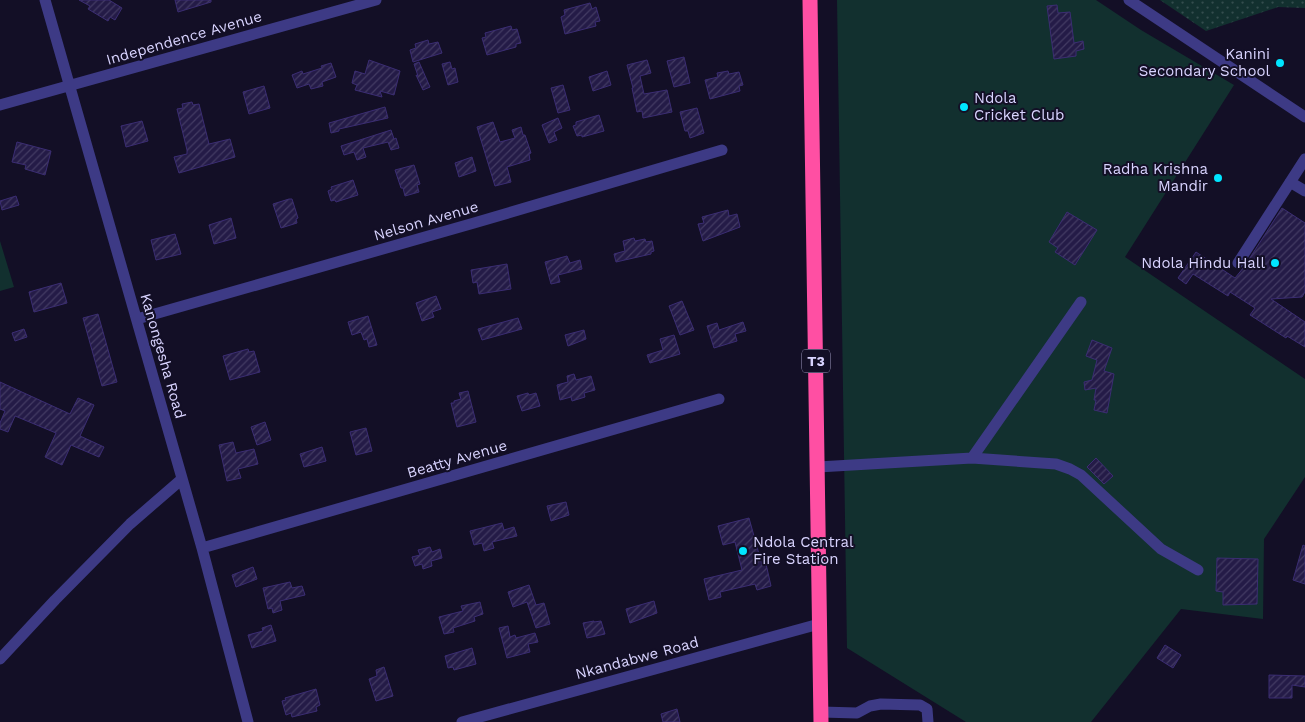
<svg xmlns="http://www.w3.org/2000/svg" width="1305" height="722" font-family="'Work Sans',sans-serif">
  <defs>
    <pattern id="grass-dots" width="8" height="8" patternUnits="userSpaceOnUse" patternTransform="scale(1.25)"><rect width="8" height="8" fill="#12302f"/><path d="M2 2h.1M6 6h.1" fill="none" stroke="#344d4e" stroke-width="1.8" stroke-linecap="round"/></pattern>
    <pattern id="building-hatch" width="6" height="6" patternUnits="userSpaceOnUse" patternTransform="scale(1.25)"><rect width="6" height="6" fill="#241b47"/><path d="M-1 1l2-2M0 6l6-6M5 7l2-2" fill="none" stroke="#433b63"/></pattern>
  </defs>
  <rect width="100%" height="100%" fill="#130f26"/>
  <path fill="url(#grass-dots)" d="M 1160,0 L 1305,0 L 1305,8 L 1278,7 L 1206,31 Z"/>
  <path fill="#12302f" d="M 837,0 L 1096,0 L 1141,30 L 1234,85 L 1125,257 L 1305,379 L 1305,477 L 1264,539 L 1263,619 L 1181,609 L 1091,722 L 966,722 L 847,648 Z
    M 0,241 L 14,287 L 0,291 Z"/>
  <path fill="url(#building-hatch)" stroke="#3b2d73" d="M 79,0 L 109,0 L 122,8 L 115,20 L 110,17 L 108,21 L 88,9 L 90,6 Z
    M 175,0 L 211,0 L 211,2 L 178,12 Z
    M 590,3 L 592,9 L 596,7 L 600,21 L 595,22 L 596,26 L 565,34 L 561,17 L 565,15 L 564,10 Z
    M 1057,5 L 1058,13 L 1070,12 L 1074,43 L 1083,41 L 1084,49 L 1076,51 L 1076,56 L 1054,59 L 1047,6 Z
    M 511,26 L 512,30 L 517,29 L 521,43 L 516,44 L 516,47 L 487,55 L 482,38 L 486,37 L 485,33 Z
    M 428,40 L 429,44 L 438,42 L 442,53 L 413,62 L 410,50 L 416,48 L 415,44 Z
    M 684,57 L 690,83 L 674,87 L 667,61 Z
    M 369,60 L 400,71 L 394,95 L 380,91 L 382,97 L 355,90 L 357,85 L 352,83 L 355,71 L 365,74 Z
    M 647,60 L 651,73 L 640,76 L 644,94 L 667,90 L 672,112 L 643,118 L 642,111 L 637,112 L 632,88 L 633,88 L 627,65 Z
    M 419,62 L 430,87 L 423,90 L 416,75 L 418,76 L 414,64 Z
    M 450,62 L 452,69 L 455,68 L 458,82 L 448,85 L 442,64 Z
    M 331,63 L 336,77 L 322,82 L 323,86 L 311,89 L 309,84 L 297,88 L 292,75 L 302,71 L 303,74 L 322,68 L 321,66 Z
    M 607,71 L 611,85 L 593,91 L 589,77 Z
    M 728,71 L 729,74 L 739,72 L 743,85 L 739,86 L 740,91 L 710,99 L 705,80 L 718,77 L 717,73 Z
    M 563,85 L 570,110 L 558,113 L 551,88 Z
    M 264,86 L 270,108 L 249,114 L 243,92 Z
    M 192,102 L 193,105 L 199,104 L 209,144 L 230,139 L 235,157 L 179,173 L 174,157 L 187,154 L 187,150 L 177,109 L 183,108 L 182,104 Z
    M 385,107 L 388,118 L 339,129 L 339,131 L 331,133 L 329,123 Z
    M 697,108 L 704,133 L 690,138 L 688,131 L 685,131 L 680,112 Z
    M 599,115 L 604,131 L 582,137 L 582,135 L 577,136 L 573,126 L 576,125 L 576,122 Z
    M 558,118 L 562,128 L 554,132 L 557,140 L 549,143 L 542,125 Z
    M 142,121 L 148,141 L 126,147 L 121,126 Z
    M 493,122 L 500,142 L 515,138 L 512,130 L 521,127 L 523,135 L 525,135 L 531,153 L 529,154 L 530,160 L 507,167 L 511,182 L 495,186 L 477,127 Z
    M 391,130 L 394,139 L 396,138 L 399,148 L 391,150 L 388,142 L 363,148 L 366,157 L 357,160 L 354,152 L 344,155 L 341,146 Z
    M 17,142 L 51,151 L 45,175 L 25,169 L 26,165 L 12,162 Z
    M 472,157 L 476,171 L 459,177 L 455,163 Z
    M 414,165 L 420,184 L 417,185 L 419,192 L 405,196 L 403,188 L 401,188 L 395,170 Z
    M 353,180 L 358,195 L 336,202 L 335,200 L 331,201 L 328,191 L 332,189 L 331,187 Z
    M 16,196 L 19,205 L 2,210 L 0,201 Z
    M 289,199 L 292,199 L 298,218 L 296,219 L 297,223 L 281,228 L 273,204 Z
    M 1282,208 L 1305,223 L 1305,292 L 1302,297 L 1271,299 L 1305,322 L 1305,347 L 1287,336 L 1286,338 L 1250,315 L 1255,308 L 1230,292 L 1228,296 L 1193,274 L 1186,284 L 1178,278 L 1196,252 L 1235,278 L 1244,267 Z
    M 728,210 L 729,216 L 737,214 L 740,227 L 703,241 L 698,224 L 704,223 L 702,217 Z
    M 1067,212 L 1097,230 L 1075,265 L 1055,252 L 1058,248 L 1049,242 Z
    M 231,218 L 236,238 L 214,244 L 209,225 Z
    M 175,234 L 181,254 L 156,260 L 151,240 Z
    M 634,238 L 635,241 L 645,239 L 646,242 L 652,241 L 654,251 L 651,252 L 651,254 L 616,262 L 614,254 L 625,251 L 623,241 Z
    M 567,256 L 570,263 L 580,260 L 582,269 L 558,275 L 560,282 L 551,284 L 545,262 Z
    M 507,264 L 511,289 L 479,294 L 477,282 L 473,283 L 471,270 Z
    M 61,283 L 67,303 L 34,312 L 29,292 Z
    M 436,296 L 441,309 L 432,312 L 434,317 L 422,321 L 416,303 Z
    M 682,301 L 694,330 L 680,335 L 669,306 Z
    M 98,314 L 117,382 L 102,386 L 83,318 Z
    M 368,316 L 377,345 L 369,347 L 367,339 L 364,340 L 361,332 L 352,335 L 348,322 Z
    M 518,318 L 522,329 L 482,340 L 478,329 Z
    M 743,322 L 746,331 L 735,334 L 737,341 L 714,348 L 707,326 L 717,323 L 719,330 Z
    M 24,329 L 27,337 L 15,341 L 12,333 Z
    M 584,330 L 586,339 L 568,346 L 565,335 Z
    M 674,335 L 680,354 L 650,363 L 647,355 L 663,350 L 660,339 Z
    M 1092,340 L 1112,348 L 1104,371 L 1114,374 L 1107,413 L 1094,410 L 1096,400 L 1094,400 L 1096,388 L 1085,390 L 1084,382 L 1092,380 L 1097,360 L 1086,356 Z
    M 248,349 L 249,352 L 254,351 L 260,372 L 230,380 L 223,356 Z
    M 574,374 L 576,380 L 591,376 L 595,390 L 584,393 L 585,397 L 572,401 L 571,397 L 560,400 L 557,385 L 568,382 L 567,376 Z
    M 0,382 L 70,414 L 78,398 L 94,405 L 80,436 L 104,447 L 99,457 L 71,445 L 62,465 L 45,457 L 56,433 L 15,416 L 8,432 L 0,429 L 0,423 L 5,411 L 0,409 Z
    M 468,391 L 476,422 L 457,427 L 451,403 L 454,403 L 454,401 L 461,399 L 459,393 Z
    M 528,393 L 529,395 L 536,393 L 540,406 L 522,411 L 517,396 Z
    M 265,422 L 271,440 L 257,445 L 251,427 Z
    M 366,428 L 372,451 L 356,455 L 350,432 Z
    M 233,442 L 236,453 L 254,449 L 258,464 L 238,469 L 241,478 L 227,481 L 219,445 Z
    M 322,447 L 326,461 L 304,467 L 300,454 Z
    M 1096,458 L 1113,476 L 1104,484 L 1087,467 Z
    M 566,502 L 569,515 L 551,521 L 547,506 Z
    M 749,518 L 762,565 L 766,564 L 771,586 L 757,590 L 755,584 L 720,592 L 721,597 L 709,600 L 704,579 L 742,570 L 735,542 L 723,545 L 718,526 Z
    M 502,523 L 504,530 L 514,527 L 517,536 L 492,542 L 494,548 L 484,551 L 482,543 L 474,545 L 470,531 Z
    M 1303,545 L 1305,546 L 1305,584 L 1293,580 Z
    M 430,547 L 432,552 L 440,549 L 442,558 L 431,561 L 432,566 L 423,569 L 422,564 L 415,566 L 412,557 L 420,555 L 418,550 Z
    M 1217,558 L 1258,559 L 1257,604 L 1223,605 L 1223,592 L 1216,591 Z
    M 253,567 L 257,579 L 236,587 L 232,575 Z
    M 290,582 L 292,588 L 302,586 L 305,595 L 280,601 L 282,610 L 273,613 L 272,608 L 268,609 L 263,588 Z
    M 529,585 L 536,605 L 544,603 L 550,624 L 536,628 L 527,602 L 513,607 L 508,592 Z
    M 654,601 L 657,613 L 630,623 L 626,609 Z
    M 480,602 L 483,614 L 474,617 L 475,621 L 453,628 L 454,632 L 444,634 L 439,617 L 463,611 L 461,606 Z
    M 594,621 L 594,622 L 601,621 L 605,634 L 587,638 L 583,623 Z
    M 271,625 L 276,641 L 252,648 L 248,635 L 263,631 L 262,628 Z
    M 508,626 L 510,637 L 515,635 L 516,638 L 535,633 L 538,642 L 528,644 L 530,652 L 507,658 L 499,628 Z
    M 1165,645 L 1181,655 L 1173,668 L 1157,658 Z
    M 472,648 L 476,664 L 454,670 L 453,667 L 448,668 L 445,656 Z
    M 384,667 L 393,696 L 376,701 L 369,679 L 377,676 L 376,670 Z
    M 1269,675 L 1305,676 L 1305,687 L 1292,685 L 1292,698 L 1269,698 Z
    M 316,689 L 320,705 L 316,707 L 317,711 L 292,717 L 291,713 L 286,715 L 282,701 L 286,700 L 285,698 Z
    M 677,709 L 680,722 L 663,722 L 661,714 Z"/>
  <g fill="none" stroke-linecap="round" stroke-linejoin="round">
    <path stroke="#3d3a85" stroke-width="11" d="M 45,0 L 202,548 L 248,722
      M 1129,0 L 1305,117
      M 0,105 L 376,0
      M 1290,182 L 1305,191
      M 1238,263 L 1305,159
      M 137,319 L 474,223 L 722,150
      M 972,458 L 1081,302
      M 818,467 L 972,458 L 1056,464 L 1070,469 L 1081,475 L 1161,549 L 1198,570
      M 202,548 L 719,399
      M 0,659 L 55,600 L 130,524 L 182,479
      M 821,712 L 857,713 L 870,706 L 881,704 L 920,705 L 927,709 L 928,722
      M 462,722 L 819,624"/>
    <path stroke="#ff4fa3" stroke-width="15" d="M 810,0 L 821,722"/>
  </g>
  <g fill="#00e5ff" stroke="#130f26" stroke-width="2">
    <circle cx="1280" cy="63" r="5"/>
    <circle cx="964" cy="107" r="5"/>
    <circle cx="1218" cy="178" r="5"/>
    <circle cx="1275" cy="263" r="5"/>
    <circle cx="743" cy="551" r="5"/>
  </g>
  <g text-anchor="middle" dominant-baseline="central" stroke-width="4" stroke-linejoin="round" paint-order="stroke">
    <rect fill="#130f26" stroke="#9e99be" stroke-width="1" x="802" y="349.5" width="28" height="23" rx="4"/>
    <g font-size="14" font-weight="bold" fill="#d9d4ff">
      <text x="816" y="361">T3</text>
    </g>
    <g font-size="15" fill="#d9d4ff" stroke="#130f26">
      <text transform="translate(184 38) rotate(-16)">Independence Avenue</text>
      <text transform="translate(426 221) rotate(-16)">Nelson Avenue</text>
      <text transform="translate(163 356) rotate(74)">Kanongesha Road</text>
      <text transform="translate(457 459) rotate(-16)">Beatty Avenue</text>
      <text transform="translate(637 658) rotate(-15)">Nkandabwe Road</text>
    </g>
    <g font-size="15" fill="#d9d4ff" stroke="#130f26" text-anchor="end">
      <text x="1270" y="54">Kanini<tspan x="1270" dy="17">Secondary School</tspan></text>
      <text x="974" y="98" text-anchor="start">Ndola<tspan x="974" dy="17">Cricket Club</tspan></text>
      <text x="1208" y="169">Radha Krishna<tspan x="1208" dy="17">Mandir</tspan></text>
      <text x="1265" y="263">Ndola Hindu Hall</text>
      <text x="753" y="542" text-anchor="start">Ndola Central<tspan x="753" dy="17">Fire Station</tspan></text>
    </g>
  </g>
</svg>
